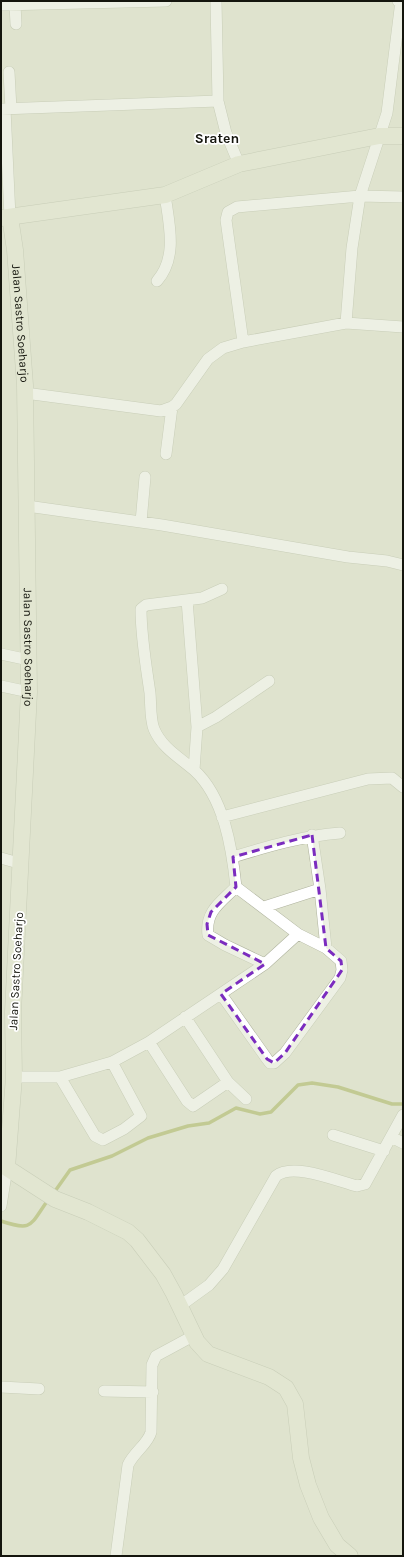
<svg xmlns="http://www.w3.org/2000/svg" width="404" height="1557" font-family="Karla,sans-serif">
  <rect width="100%" height="100%" fill="#dfe3ce"/>
  <g fill="none" stroke-linecap="round" stroke-linejoin="round">
    <path stroke="#a0aa4c" stroke-width="3.5" d="M 53,1194 L 70,1170 L 112,1156 L 148,1138 L 188,1126 L 209,1123 L 236,1108 L 260,1114 L 271,1112 L 298,1085 L 312,1083 L 338,1087 L 392,1104 L 403,1104
      M 1,1221 C 33,1232 30,1225 48,1200"/>
    <g stroke="#afb39e" stroke-width="12">
      <path id="street" d="M 216,1 L 218,101
        M 1,5 L 166,1
        M 15,5 L 16,24
        M 9,72 L 11,109
        M 1,109 L 218,101 L 226,133 L 239,164
        M 5,109 L 10,217
        M 403,197 L 360,196 L 237,207 L 228,212 L 226,220 L 243,342 L 346,323 L 403,327
        M 157,281 C 178,257 169,224 165,195
        M 346,323 L 352,248 L 360,196 L 387,113 L 401,1 L 398,1
        M 25,393 L 161,411 L 172,407 L 176,404 L 208,359 L 223,348 L 243,342
        M 166,454 L 172,407
        M 27,506 L 162,525 L 348,557 L 387,561 L 403,565
        M 141,522 L 145,477
        M 187,600 L 197,727
        M 1,654 L 29,660
        M 1,686 L 29,692
        M 194,770 L 197,727 L 216,717 L 269,681
        M 222,817 L 368,779 L 392,778 L 403,787
        M 312,835 L 320,889 L 326,948
        M 233,857 C 269,846 303,836 340,833
        M 1,858 L 22,864
        M 236,887 C 221,902 205,911 208,935 L 225,945 L 265,964
        M 264,907 L 320,889
        M 221,994 L 267,1059 L 270,1063 L 274,1063 L 285,1053 L 340,978 L 342,970 L 341,961 L 326,948 L 298,934 L 236,887 C 232,848 224,797 194,770 C 179,757 162,748 154,729 C 150,719 151,704 150,693 C 146,665 141,637 141,609 L 146,605 L 202,598 L 222,589
        M 185,1017 L 228,1082 L 246,1099
        M 149,1042 L 187,1101 L 193,1106 L 228,1082
        M 14,1077 L 60,1077 L 112,1062 L 149,1042 L 265,964 L 298,934
        M 60,1077 L 95,1136 L 103,1140 L 124,1129 L 141,1116 L 112,1062
        M 333,1135 L 384,1151
        M 391,1137 L 403,1143
        M 1,1206 L 7,1168
        M 180,1306 L 209,1285 L 223,1269 L 276,1176 C 293,1162 337,1181 357,1186 L 365,1184 L 403,1115
        M 1,1387 L 39,1389
        M 104,1391 L 153,1392
        M 116,1556 L 128,1465 C 134,1452 148,1444 151,1432 L 152,1365 L 156,1356 L 193,1336"/>
    </g>
    <g stroke="#afb39e" stroke-width="17">
      <g id="secondary">
        <path id="s1" d="M 10,217 L 15,250 L 25,385 L 29,692 L 13,1012 L 14,1077 L 7,1168 L 55,1199 L 88,1212 L 128,1232 L 137,1240 L 163,1274 L 174,1294 L 197,1342 L 208,1354 L 269,1377 L 286,1388 L 295,1404 L 301,1458 L 308,1485 L 321,1518 L 337,1545 L 350,1556"/>
        <path d="M 1,218 L 165,195 L 239,164 L 379,136 L 403,136"/>
      </g>
    </g>
    <use href="#street" stroke="#fff" stroke-width="11"/>
    <use href="#secondary" stroke="#e6e8d4" stroke-width="16"/>
  </g>
  <path d="M0 0H404V1557H0ZM 312,835 L 326,948 L 341,961 L 342,970 L 285,1053 L 274,1063 L 267,1059 L 221,994 L 265,964 L 208,935 L 207,924 L 211,912 L 236,887 L 233,857 Z" fill="#dfe3ce" fill-opacity=".55" fill-rule="evenodd"/>
  <path fill="none" stroke="#7b2cbf" stroke-width="3" stroke-dasharray="8 5" stroke-linejoin="round" d="M 312,835 L 326,948 L 341,961 L 342,970 L 285,1053 L 274,1063 L 267,1059 L 221,994 L 265,964 L 208,935 L 207,924 L 211,912 L 236,887 L 233,857 Z"/>
  <g text-anchor="middle" dominant-baseline="central" stroke-width="3.5" stroke-linejoin="round" paint-order="stroke">
    <g font-size="12" fill="#14150d" stroke="#fff">
      <text stroke="none"><textPath href="#s1" startOffset="107">Jalan Sastro Soeharjo</textPath></text>
      <text stroke="none"><textPath href="#s1" startOffset="431">Jalan Sastro Soeharjo</textPath></text>
      <text transform="translate(16 971) rotate(-87)">Jalan Sastro Soeharjo</text>
    </g>
    <g font-size="14" font-weight="bold" fill="#14150d" stroke="#fff">
      <text x="217" y="138">Sraten</text>
    </g>
  </g>
  <rect width="404" height="1557" fill="none" stroke="#14150d" stroke-width="4"/>
</svg>
